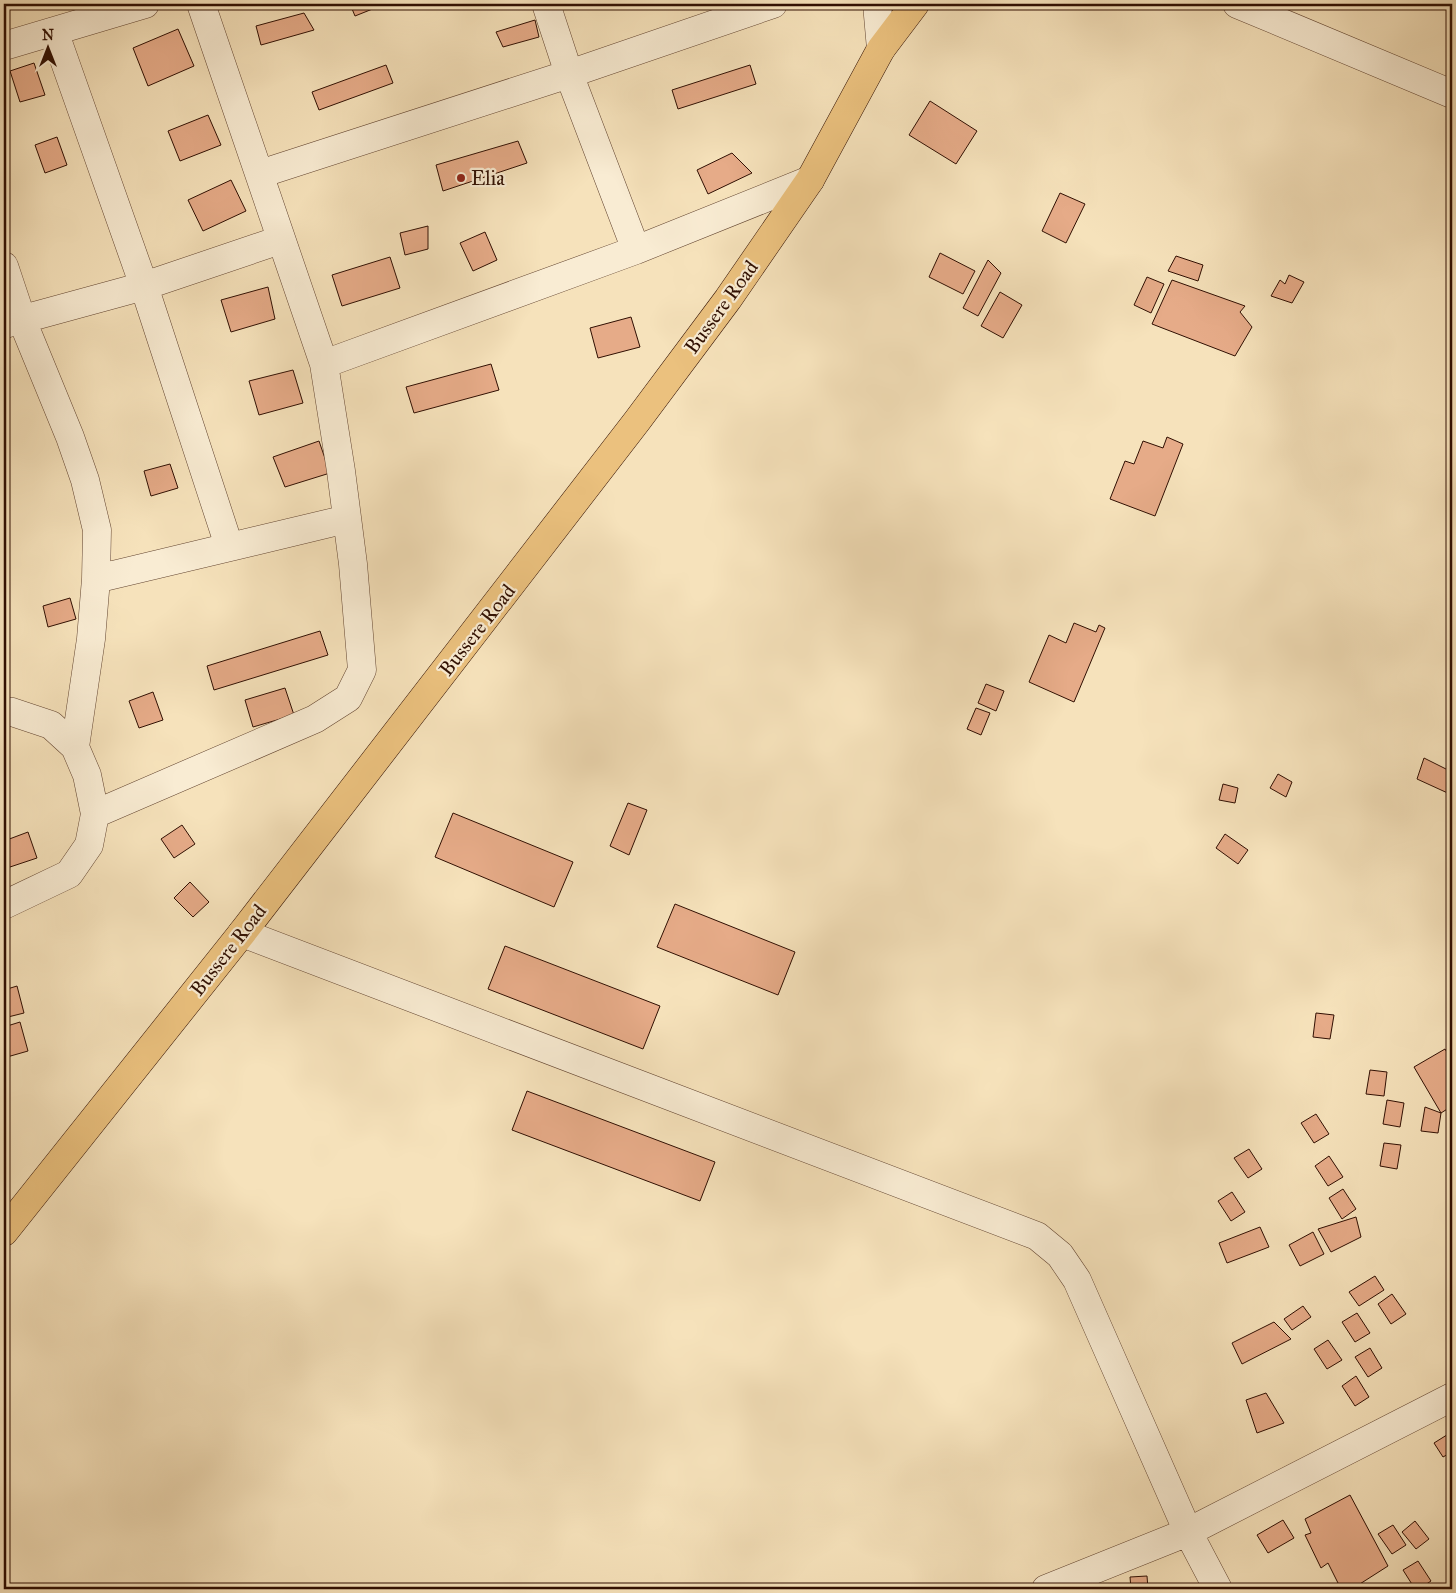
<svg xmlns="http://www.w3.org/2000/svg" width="1456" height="1593" font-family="'IM FELL Great Primer',serif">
  <rect width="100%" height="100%" fill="#f6e2bb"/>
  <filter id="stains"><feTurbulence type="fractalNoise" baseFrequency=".004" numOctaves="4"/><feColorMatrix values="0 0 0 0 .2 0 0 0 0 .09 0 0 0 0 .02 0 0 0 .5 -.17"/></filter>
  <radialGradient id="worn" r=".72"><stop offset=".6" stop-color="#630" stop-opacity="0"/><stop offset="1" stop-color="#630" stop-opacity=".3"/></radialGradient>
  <path fill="#e6ab88" stroke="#300f02" d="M 350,4 L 385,4 L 355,16 Z
    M 1425,4 L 1452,4 L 1452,11 Z
    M 304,13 L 314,30 L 261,45 L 256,26 Z
    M 535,20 L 539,37 L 503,47 L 496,32 Z
    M 178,29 L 194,66 L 148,86 L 133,48 Z
    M 34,63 L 45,95 L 20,102 L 10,71 Z
    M 386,65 L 393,83 L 319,110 L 312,92 Z
    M 750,65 L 756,84 L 678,109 L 672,90 Z
    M 930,101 L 977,131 L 956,164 L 909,135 Z
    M 208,115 L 221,145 L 180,161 L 168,131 Z
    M 57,137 L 67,165 L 45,173 L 35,145 Z
    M 518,141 L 527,163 L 443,191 L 436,165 Z
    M 732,153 L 752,173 L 708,194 L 697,170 Z
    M 231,180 L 246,211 L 203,231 L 188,200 Z
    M 1060,193 L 1085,204 L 1066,243 L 1042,231 Z
    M 428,226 L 428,249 L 405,255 L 400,233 Z
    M 485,232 L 497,260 L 473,271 L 460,243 Z
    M 940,253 L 975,271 L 963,294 L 929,277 Z
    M 1176,256 L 1203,265 L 1198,281 L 1168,271 Z
    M 390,257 L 400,288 L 342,306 L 332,275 Z
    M 988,260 L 1001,273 L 978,316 L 963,308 Z
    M 1289,275 L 1304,282 L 1292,303 L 1271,296 L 1280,280 L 1285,284 Z
    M 1147,277 L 1164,284 L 1151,313 L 1134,305 Z
    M 1172,280 L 1245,306 L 1240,312 L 1252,327 L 1235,356 L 1152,324 Z
    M 268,287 L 275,319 L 231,332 L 221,300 Z
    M 1000,292 L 1022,305 L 1003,338 L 981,326 Z
    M 631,317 L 640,347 L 598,358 L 590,328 Z
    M 491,364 L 499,390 L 414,413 L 406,387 Z
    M 293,370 L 303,403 L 259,415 L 249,381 Z
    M 1167,437 L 1183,444 L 1155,516 L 1110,499 L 1125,461 L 1134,464 L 1143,441 L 1163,448 Z
    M 319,441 L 330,473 L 285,487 L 273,457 Z
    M 170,464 L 178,488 L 151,496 L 144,471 Z
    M 70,598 L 76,619 L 48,627 L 43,606 Z
    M 1074,623 L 1096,632 L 1099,625 L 1105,628 L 1074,702 L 1029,682 L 1049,635 L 1066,643 Z
    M 320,631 L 328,655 L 214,690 L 207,666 Z
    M 986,684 L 1004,691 L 996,711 L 978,703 Z
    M 285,688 L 294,715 L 253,727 L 245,700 Z
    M 153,692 L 163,720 L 139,728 L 129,701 Z
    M 976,708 L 990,713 L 981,735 L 967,729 Z
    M 1424,758 L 1452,772 L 1452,795 L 1417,779 Z
    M 1278,774 L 1292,782 L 1286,797 L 1270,788 Z
    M 1223,784 L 1238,788 L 1235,803 L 1219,800 Z
    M 628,803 L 647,810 L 629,855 L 610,846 Z
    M 453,813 L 573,862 L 554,907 L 435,857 Z
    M 182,825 L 195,844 L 174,858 L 161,839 Z
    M 28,832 L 37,858 L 4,869 L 4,841 Z
    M 1225,834 L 1248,850 L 1238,864 L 1216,848 Z
    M 190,882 L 209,902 L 193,917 L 174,898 Z
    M 675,904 L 795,952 L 778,995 L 657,947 Z
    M 505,946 L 660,1006 L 643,1049 L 488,989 Z
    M 17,986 L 24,1013 L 4,1018 L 4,990 Z
    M 1316,1013 L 1334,1015 L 1330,1039 L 1313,1037 Z
    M 20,1022 L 28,1051 L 7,1057 L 4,1045 L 4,1027 Z
    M 1445,1049 L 1452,1061 L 1452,1106 L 1441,1113 L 1414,1067 Z
    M 1370,1070 L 1387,1072 L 1384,1096 L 1366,1094 Z
    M 527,1091 L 715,1162 L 700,1201 L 512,1130 Z
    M 1387,1100 L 1404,1103 L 1400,1127 L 1383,1124 Z
    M 1425,1107 L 1441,1113 L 1438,1133 L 1421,1131 Z
    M 1316,1114 L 1329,1134 L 1314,1143 L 1301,1123 Z
    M 1384,1143 L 1401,1145 L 1397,1169 L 1380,1166 Z
    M 1249,1149 L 1262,1169 L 1248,1178 L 1234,1158 Z
    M 1329,1156 L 1343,1177 L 1328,1186 L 1315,1166 Z
    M 1343,1189 L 1356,1209 L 1342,1219 L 1329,1198 Z
    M 1232,1192 L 1245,1212 L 1231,1221 L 1218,1201 Z
    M 1356,1217 L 1361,1237 L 1331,1252 L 1318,1229 Z
    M 1260,1227 L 1269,1247 L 1227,1263 L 1219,1243 Z
    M 1313,1232 L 1324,1254 L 1300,1266 L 1289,1245 Z
    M 1375,1276 L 1384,1290 L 1359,1306 L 1349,1292 Z
    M 1392,1294 L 1406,1314 L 1391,1324 L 1378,1304 Z
    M 1303,1306 L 1311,1317 L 1292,1330 L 1284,1319 Z
    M 1357,1313 L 1370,1333 L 1355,1342 L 1342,1322 Z
    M 1274,1322 L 1291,1339 L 1242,1364 L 1232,1343 Z
    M 1328,1340 L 1342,1360 L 1327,1369 L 1314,1349 Z
    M 1370,1348 L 1382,1368 L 1368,1377 L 1355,1357 Z
    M 1356,1376 L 1369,1397 L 1355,1406 L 1342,1386 Z
    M 1266,1393 L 1284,1423 L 1257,1433 L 1246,1400 Z
    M 1450,1433 L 1452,1437 L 1452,1452 L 1443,1457 L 1434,1443 Z
    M 1350,1495 L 1388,1566 L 1352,1589 L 1341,1589 L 1328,1563 L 1321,1568 L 1305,1535 L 1311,1533 L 1305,1519 Z
    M 1283,1520 L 1294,1538 L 1268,1553 L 1257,1535 Z
    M 1415,1521 L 1429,1539 L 1416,1549 L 1402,1532 Z
    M 1393,1525 L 1406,1545 L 1392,1554 L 1378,1534 Z
    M 1418,1561 L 1431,1581 L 1419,1589 L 1415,1589 L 1403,1570 Z
    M 1147,1576 L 1148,1589 L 1131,1589 L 1130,1577 Z"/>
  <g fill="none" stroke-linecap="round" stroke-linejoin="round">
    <g stroke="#624430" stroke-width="29">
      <path id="minor" d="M 546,4 L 569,74 L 636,250
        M 54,31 L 144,286 L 229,546
        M 4,46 L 145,4
        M 260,174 L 569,74 L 773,4
        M 4,266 L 22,320 L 70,437 L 85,480 L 97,530 L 96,579 L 91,639 L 75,747
        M 5,324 L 144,286 L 280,240
        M 324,364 L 636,250 L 810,180
        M 96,579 L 347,519
        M 4,711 L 12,712 L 51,725 L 75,747 L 87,775 L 95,814 L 89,845 L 69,874 L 4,905
        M 95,814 L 315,719 L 348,698 L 362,670 L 353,564 L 341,471 L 324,364 L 201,4
        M 242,933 L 1037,1236 L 1060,1255 L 1077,1280 L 1188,1532 L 1218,1589
        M 1046,1589 L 1188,1532 L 1452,1397"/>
    </g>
    <g stroke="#624430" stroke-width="29">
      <path id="tertiary" d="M 877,4 L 881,49
        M 1237,4 L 1452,94"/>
    </g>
    <g stroke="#300f02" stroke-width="29">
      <path id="primary" d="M 4,1232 L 242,933 L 637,421 L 728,299 L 810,180 L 881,49 L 915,4"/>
    </g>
    <use href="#minor" stroke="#f9ecd3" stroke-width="28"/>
    <use href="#tertiary" stroke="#f9ecd3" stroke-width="28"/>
    <use href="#primary" stroke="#ebc17e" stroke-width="28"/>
  </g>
  <circle fill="#8f2418" stroke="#f9ecd3" stroke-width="2" cx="461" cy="178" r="5"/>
  <g text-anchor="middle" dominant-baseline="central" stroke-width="4.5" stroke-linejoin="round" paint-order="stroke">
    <g font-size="20" fill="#300f02" stroke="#f9ecd3" text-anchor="start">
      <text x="471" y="178">Elia</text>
    </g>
    <g font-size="20" fill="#300f02" stroke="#f9ecd3">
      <text transform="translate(721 307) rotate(-54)">Bussere Road</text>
      <text transform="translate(477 630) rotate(-52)">Bussere Road</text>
      <text transform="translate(228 950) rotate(-52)">Bussere Road</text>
    </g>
  </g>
  <rect width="1456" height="1593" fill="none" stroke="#f6e2bb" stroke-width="20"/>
  <rect x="5" y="5" width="1446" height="1583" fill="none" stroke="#300f02" stroke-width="2.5"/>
  <rect x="10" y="10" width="1436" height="1573" fill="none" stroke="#300f02"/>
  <g transform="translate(48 48)" stroke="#f9ecd3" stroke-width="4" paint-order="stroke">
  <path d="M0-4L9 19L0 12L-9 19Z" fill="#300f02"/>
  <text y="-8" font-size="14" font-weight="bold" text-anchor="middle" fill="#300f02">N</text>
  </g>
  <rect width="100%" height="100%" filter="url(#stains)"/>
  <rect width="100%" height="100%" fill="url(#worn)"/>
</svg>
